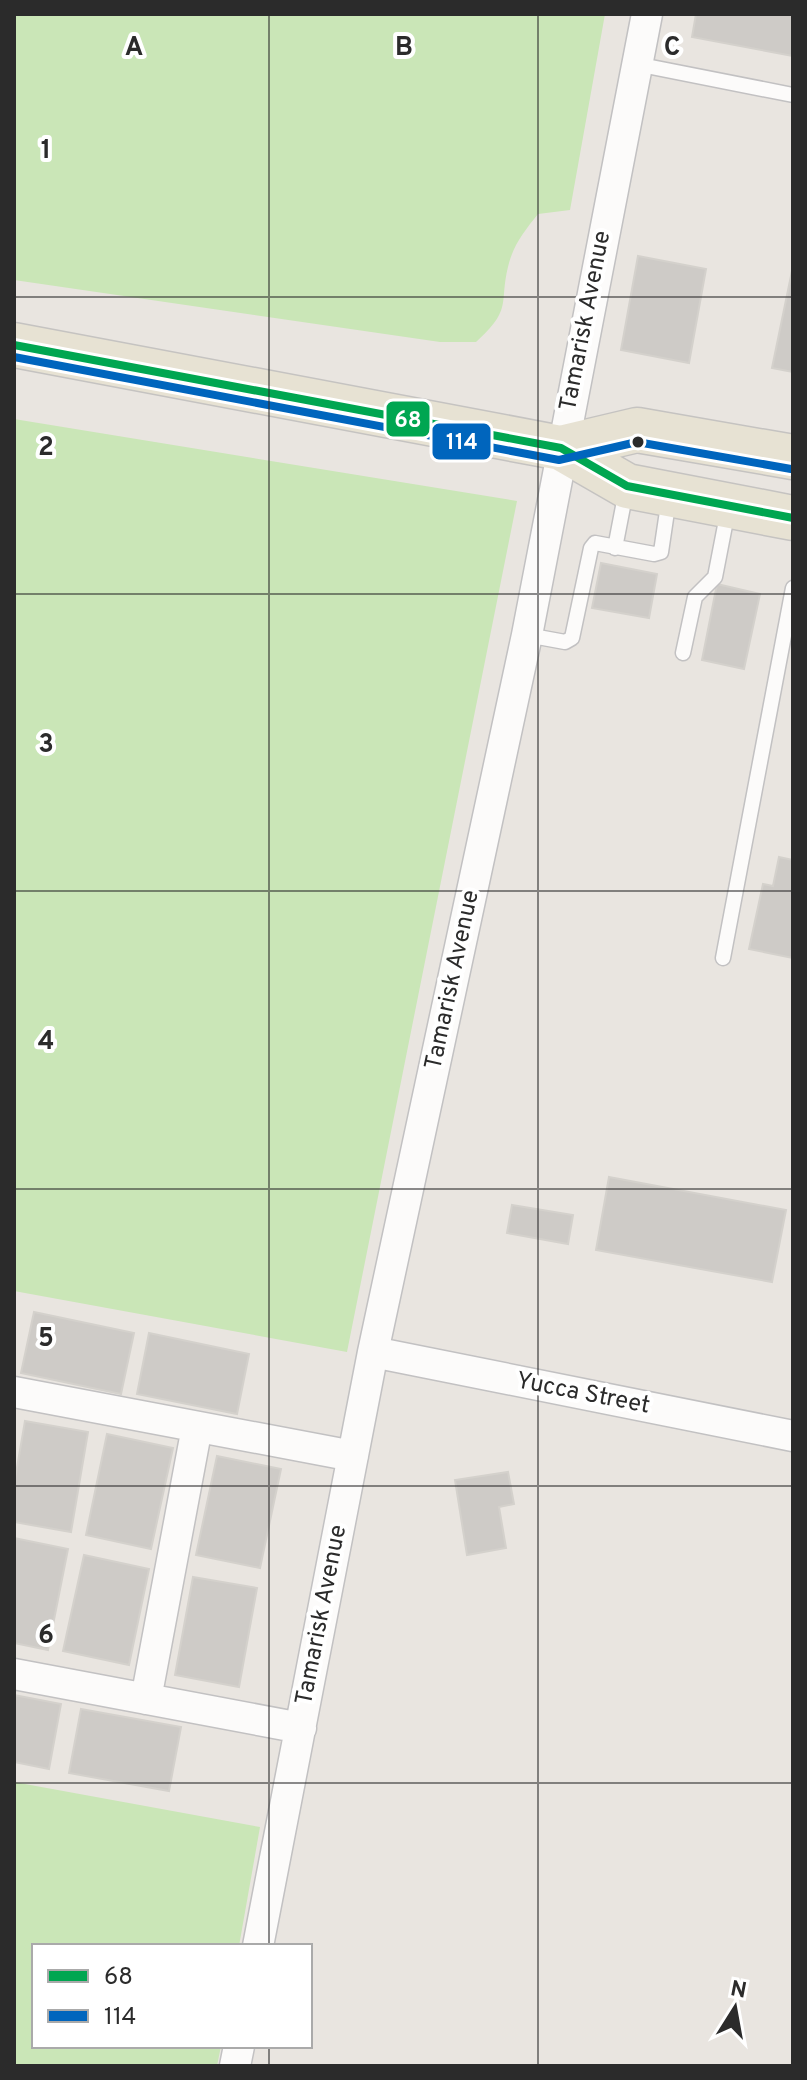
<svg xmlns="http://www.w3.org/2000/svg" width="807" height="2080" font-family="Overpass,sans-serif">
  <rect width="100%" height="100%" fill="#e9e5e0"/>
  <path fill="#cae6b7" d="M 14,14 L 605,14 L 570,210 L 538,214 C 526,229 514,244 509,263 C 498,304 514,308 476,342 L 440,342 L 14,280 Z
    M 14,419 L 517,501 L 347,1352 L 14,1291 Z
    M 14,1782 L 260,1827 L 239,1946 L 34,1946 L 34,2046 L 221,2046 L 217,2066 L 14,2066 Z"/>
  <path fill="#cecbc7" stroke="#d4d1cc" stroke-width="2" d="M 696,14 L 793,14 L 793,56 L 692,37 Z
    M 638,256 L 706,269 L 689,363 L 621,350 Z
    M 793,266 L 793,372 L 772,368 Z
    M 601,563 L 657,574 L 649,618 L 592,608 Z
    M 717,584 L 760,594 L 744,669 L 702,660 Z
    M 779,857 L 793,860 L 793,958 L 749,949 L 763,884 L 773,886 Z
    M 609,1177 L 786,1210 L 772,1282 L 596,1250 Z
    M 512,1205 L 573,1215 L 568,1244 L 507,1233 Z
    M 34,1312 L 134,1333 L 121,1394 L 21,1373 Z
    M 149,1333 L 249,1354 L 237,1414 L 137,1394 Z
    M 25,1421 L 88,1432 L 71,1532 L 14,1522 L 14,1485 Z
    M 107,1434 L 173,1448 L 151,1549 L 86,1535 Z
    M 217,1456 L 281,1469 L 260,1568 L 196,1555 Z
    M 508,1472 L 514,1504 L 499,1507 L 506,1548 L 467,1555 L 455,1480 Z
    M 14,1538 L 68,1549 L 48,1650 L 14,1643 Z
    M 84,1555 L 149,1569 L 129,1665 L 63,1651 Z
    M 193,1577 L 257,1588 L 239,1687 L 175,1675 Z
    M 14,1695 L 61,1704 L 49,1769 L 14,1762 Z
    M 81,1709 L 181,1727 L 169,1791 L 69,1773 Z"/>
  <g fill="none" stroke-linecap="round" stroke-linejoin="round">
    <g stroke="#c2c1c2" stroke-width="17">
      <path id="service" d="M 636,64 L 793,95
        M 615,548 L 626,491
        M 527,635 L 565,642 L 572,638 L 591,548 L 595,543 L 654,554 L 661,552 L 669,498
        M 683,653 L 695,597 L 715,577 L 728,510
        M 723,958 L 793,588"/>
    </g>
    <g stroke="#c2c1c2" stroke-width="33">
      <path id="minor" d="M 373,1352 L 793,1436
        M 14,1392 L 353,1456
        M 14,1674 L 301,1728
        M 146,1699 L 197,1427
        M 258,1946 L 373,1352 L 527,635 L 647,14
        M 235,2066 L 239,2046"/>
    </g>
    <g stroke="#c5c3c1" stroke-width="47">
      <path id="primary" d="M 14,345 L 561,448 L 627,486 L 793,518
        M 561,448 L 637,430 L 793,457"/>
    </g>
    <use href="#service" stroke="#fcfbfa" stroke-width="14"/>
    <use href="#minor" stroke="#fcfbfa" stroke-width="30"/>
    <use href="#primary" stroke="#e7e2d3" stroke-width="44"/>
    <g stroke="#fff" stroke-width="14">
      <path id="bus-1" d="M 14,345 L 561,448 L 627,486 L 793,518"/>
    </g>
    <g stroke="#fff" stroke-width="14">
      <path id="bus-2" d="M 14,357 L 559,460 L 637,442 L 791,469"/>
    </g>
    <use href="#bus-1" stroke="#00a651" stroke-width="8"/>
    <use href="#bus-2" stroke="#0065bd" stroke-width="8"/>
  </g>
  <path fill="none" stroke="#2b2b2b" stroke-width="2" stroke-opacity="0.55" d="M 269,14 L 269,1946M 538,14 L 538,2066M 14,297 L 793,297M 14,594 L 793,594M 14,891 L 793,891M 14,1189 L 793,1189M 14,1486 L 793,1486M 14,1783 L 793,1783M 269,2046 L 269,2066"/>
  <circle fill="#2b2b2b" stroke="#fff" stroke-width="3" cx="638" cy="442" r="7"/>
  <g text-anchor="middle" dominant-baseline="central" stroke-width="8" stroke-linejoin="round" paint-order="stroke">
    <g font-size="24" fill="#2b2b2b" stroke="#fff">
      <text transform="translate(586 321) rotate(-79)">Tamarisk Avenue</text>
      <text transform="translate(453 980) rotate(-78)">Tamarisk Avenue</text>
      <text transform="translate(583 1394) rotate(11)">Yucca Street</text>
      <text transform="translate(322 1615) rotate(-79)">Tamarisk Avenue</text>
    </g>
  </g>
  <g font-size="26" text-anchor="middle" font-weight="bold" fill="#2b2b2b" stroke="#fff" stroke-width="8" stroke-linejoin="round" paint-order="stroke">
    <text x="134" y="55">A</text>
    <text x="404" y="55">B</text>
    <text x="672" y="55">C</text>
    <text x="46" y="158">1</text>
    <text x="46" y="455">2</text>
    <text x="46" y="752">3</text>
    <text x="46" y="1049">4</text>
    <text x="46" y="1346">5</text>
    <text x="46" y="1643">6</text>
  </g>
  <g stroke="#fff" stroke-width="3">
    <rect x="385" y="400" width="46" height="38" rx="8" fill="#00a651"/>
    <rect x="431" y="422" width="61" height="39" rx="8" fill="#0065bd"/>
  </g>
  <g font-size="22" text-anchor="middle" font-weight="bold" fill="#fff">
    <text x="408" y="427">68</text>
    <text x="462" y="449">114</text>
  </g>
  <rect width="807" height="2080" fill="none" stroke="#2b2b2b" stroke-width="32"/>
  <rect x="32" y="1944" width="280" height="104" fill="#ffffff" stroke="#aaaaaa" stroke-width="2"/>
  <rect x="48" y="1970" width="40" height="12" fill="#00a651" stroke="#aaaaaa" stroke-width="2"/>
  <text x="104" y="1984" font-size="24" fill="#2b2b2b">68</text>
  <rect x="48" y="2010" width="40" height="12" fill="#0065bd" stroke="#aaaaaa" stroke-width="2"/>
  <text x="104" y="2024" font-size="24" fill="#2b2b2b">114</text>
  <g transform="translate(735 2008) rotate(11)" stroke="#ffffff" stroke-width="6" paint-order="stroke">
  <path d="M0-6L14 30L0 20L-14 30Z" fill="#2b2b2b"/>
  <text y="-12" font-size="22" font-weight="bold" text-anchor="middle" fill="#2b2b2b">N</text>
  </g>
</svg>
